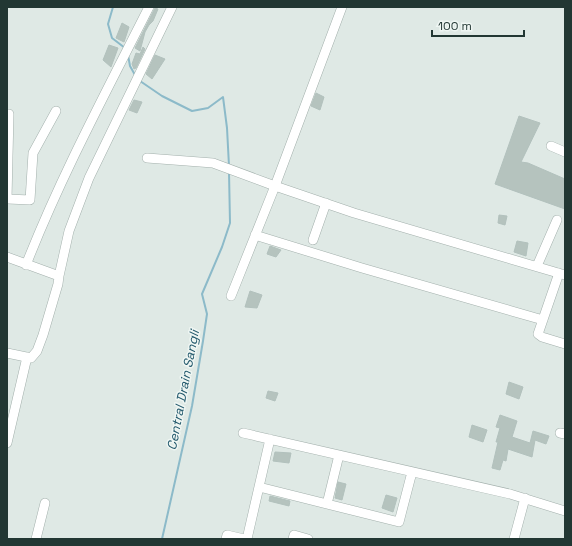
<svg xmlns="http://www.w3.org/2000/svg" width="572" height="546" font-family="'Space Grotesk',sans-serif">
  <rect width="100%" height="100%" fill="#dfe9e5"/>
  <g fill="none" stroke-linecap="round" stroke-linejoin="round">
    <path stroke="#8cbac9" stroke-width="2" d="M 113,7 L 108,24 L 112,38 L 125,48
      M 128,55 L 130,66 L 135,75
      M 140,81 L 162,96 L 192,111 L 208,108 L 223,97 L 227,128 L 229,166
      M 162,539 L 192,406 L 203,341 L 207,314 L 202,294 L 222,247 L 230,223 L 229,172"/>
  </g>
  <path fill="#b5c3be" stroke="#b2c1bd" d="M 155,8 L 158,9 L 153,21 L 149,25 L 145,32 L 140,51 L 135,48 Z
    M 122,23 L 129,27 L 124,42 L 116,38 Z
    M 109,45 L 118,48 L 111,67 L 103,60 Z
    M 143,47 L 145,49 L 136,68 L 134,69 L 132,64 L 136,53 L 140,54 Z
    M 155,55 L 165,59 L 152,79 L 146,74 Z
    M 316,93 L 324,97 L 320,110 L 311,106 Z
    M 134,100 L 142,102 L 137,113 L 129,110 Z
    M 519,116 L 540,123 L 521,162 L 528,163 L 565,179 L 565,209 L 495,184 Z
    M 499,215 L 507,216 L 505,225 L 498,223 Z
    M 517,241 L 528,243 L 526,256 L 514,252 Z
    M 270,246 L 281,250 L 276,257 L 267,254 Z
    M 250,291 L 262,295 L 257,308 L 245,307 Z
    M 509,382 L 523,387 L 519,399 L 506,394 Z
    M 268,391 L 278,393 L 275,401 L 266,398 Z
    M 500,415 L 517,421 L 512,437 L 530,443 L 533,431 L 549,436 L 546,444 L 535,440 L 532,457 L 508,449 L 506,461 L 503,460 L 500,470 L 492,468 L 498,442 L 496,442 L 500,428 L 496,427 Z
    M 472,425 L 487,430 L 483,442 L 469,437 Z
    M 275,452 L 291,453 L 289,463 L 273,461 Z
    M 338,482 L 346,484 L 342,500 L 335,498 Z
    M 386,495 L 397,498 L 393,512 L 382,508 Z
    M 270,496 L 290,501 L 289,506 L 269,501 Z"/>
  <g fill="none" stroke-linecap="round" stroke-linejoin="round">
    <g stroke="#a3b0ac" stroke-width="10">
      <path id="minor" d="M 7,114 L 9,114 L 7,199
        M 551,146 L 565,152
        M 147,158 L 213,163 L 275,186 L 354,213 L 565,275
        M 8,199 L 30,200 L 33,153 L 56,111
        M 255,235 L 362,268 L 543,320
        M 313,240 L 326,203
        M 7,257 L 59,276 L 69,231 L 89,178 L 172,7
        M 26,265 C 61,176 106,92 149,7
        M 537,266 L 557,220
        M 559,273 L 538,334 L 542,337 L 565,344
        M 231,296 L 275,186 L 342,7
        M 7,353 L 31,358 L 37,351 L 43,335 L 58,284 L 59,276
        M 243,433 L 510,494 L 565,511
        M 560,433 L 565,434
        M 7,443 L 27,357
        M 259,487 L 399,522 L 412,472
        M 327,504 L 339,455
        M 36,539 L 45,503
        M 226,539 L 227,535 L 244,539
        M 247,539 L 270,439
        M 293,539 L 294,535 L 308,539
        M 514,539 L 525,498"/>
    </g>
    <use href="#minor" stroke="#fff" stroke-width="9"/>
  </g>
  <g text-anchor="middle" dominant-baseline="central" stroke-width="3" stroke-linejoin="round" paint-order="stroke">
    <g font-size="13" font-style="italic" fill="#23596c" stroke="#eff6f3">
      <text transform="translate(183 390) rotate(-79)">Central Drain Sangli</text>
    </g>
  </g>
  <rect width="572" height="546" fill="none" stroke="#223733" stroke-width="16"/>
  <path d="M432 30v6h92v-6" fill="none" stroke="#223733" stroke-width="2"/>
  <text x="438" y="30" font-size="12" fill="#223733" stroke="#eff6f3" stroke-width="3" paint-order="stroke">100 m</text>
</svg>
